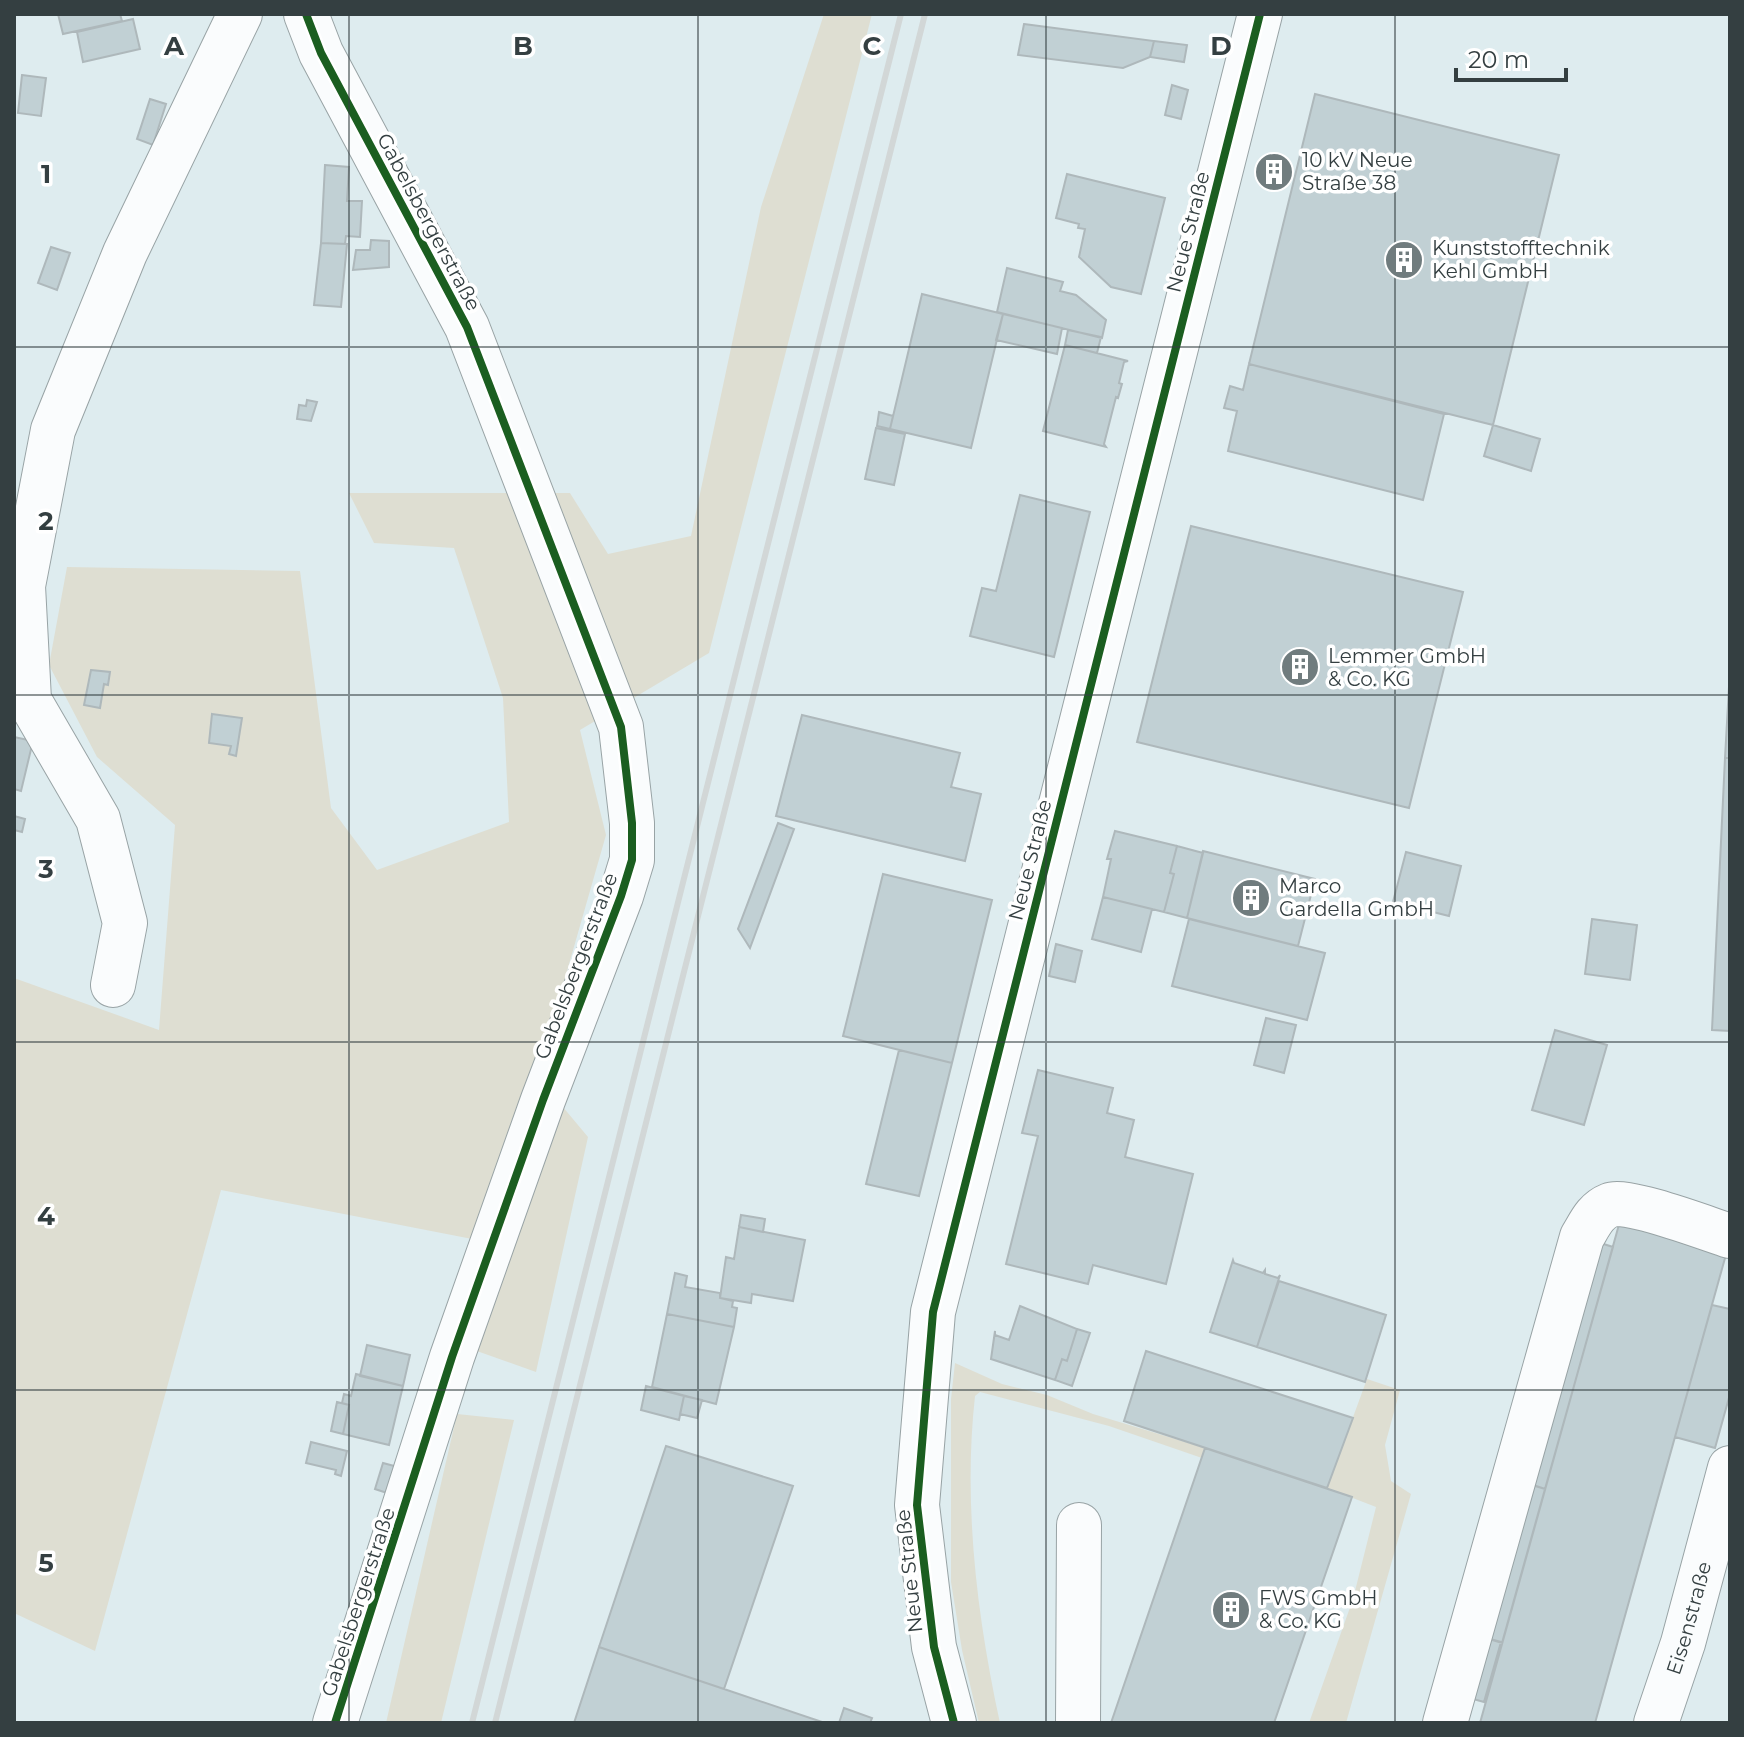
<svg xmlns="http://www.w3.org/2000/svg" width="1744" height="1737" font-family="Montserrat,sans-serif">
  <rect width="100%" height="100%" fill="#deecef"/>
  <path fill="#deded2" d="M 824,14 L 872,14 L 709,653 L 580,730 L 606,835 L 537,1076 L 588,1137 L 536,1372 L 474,1350 L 503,1245 L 221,1190 L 95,1651 L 14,1613 L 14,978 L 159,1030 L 175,825 L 97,757 L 49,665 L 67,567 L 300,571 L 331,808 L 377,870 L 509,822 L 503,698 L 454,548 L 374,543 L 349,493 L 570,493 L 608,554 L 691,536 L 761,207 Z
    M 955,1363 L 1002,1384 L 1047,1395 L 1093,1414 L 1205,1448 L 1202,1458 L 1109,1426 L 980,1392 L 975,1396 C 963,1504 977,1617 1000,1723 L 979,1723 L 962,1650 L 951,1582 L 951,1399 Z
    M 1367,1379 L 1400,1390 L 1385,1445 L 1391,1481 L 1411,1494 L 1346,1723 L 1309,1723 L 1353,1599 L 1376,1507 L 1327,1488 Z
    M 457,1414 L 514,1420 L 441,1723 L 386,1723 Z"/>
  <path fill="#c1d0d4" stroke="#aeb8bb" stroke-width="2" d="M 58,14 L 120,14 L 122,21 L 63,34 Z
    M 133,19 L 140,49 L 83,62 L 77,32 Z
    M 1024,24 L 1154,41 L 1150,57 L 1123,68 L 1018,55 Z
    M 1154,41 L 1187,45 L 1184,62 L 1150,57 Z
    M 22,75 L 46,78 L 41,116 L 18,113 Z
    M 1172,85 L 1188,90 L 1181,119 L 1165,115 Z
    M 1315,94 L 1559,155 L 1493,425 L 1249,364 Z
    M 150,99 L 166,104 L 153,145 L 137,139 Z
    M 1271,155 L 1286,160 L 1278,188 L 1263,184 Z
    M 325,165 L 349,167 L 347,201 L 362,201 L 360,237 L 346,236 L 345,244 L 321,243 Z
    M 1067,174 L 1165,198 L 1141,294 L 1111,287 L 1079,257 L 1085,229 L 1078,228 L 1079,224 L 1056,218 Z
    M 371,240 L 389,241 L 389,267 L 353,270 L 356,250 L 370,250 Z
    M 321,243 L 347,244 L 341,307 L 314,305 Z
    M 51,247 L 70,253 L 57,290 L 38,283 Z
    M 1007,268 L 1063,282 L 1060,291 L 1076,295 L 1106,320 L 1102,338 L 997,312 Z
    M 922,294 L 1003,314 L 971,448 L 890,429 Z
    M 1003,314 L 1062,328 L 1057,354 L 996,340 Z
    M 1068,330 L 1101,337 L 1097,353 L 1065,345 Z
    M 1065,345 L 1128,361 L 1124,362 L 1119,383 L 1122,384 L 1118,398 L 1116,397 L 1104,444 L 1106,447 L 1043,431 Z
    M 1249,364 L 1444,414 L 1423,500 L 1228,451 L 1237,411 L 1224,408 L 1230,386 L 1243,390 Z
    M 307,400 L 317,402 L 311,421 L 297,419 L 299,405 L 306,406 Z
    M 879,412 L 893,416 L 890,429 L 877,426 Z
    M 1493,425 L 1540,439 L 1531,471 L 1484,456 Z
    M 876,428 L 905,434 L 894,485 L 865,479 Z
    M 1020,495 L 1090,512 L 1054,657 L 970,636 L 982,588 L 996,591 Z
    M 1191,526 L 1463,592 L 1409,808 L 1137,742 Z
    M 1730,669 L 1730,758 L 1725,758 Z
    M 91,670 L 110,672 L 108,685 L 104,684 L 100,708 L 84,705 Z
    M 212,714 L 242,718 L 236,756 L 229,754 L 231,746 L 209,743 Z
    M 802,715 L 960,753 L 951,787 L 981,794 L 965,861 L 776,816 Z
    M 14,737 L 33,741 L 21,791 L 14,789 Z
    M 1725,758 L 1730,758 L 1730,1031 L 1712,1030 Z
    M 14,816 L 25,819 L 22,832 L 14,830 Z
    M 778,823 L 794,829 L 750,948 L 738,929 Z
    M 1115,831 L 1177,846 L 1170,873 L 1174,874 L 1164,912 L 1103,897 L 1111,859 L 1107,859 Z
    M 1177,846 L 1203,853 L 1187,918 L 1164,912 L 1174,874 L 1170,873 Z
    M 1203,851 L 1315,879 L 1298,946 L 1187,918 Z
    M 1406,852 L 1461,866 L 1449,916 L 1393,902 Z
    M 883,874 L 992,900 L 952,1063 L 843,1036 Z
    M 1103,897 L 1152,909 L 1141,952 L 1092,939 Z
    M 1189,919 L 1325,953 L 1307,1020 L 1172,986 Z
    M 1592,919 L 1637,925 L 1630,980 L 1585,974 Z
    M 1056,944 L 1082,951 L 1075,982 L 1049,976 Z
    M 1266,1018 L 1296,1025 L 1284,1073 L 1254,1065 Z
    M 1555,1030 L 1607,1045 L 1584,1125 L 1532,1110 Z
    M 899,1050 L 952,1063 L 919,1196 L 866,1184 Z
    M 1038,1070 L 1113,1088 L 1107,1113 L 1134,1120 L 1125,1157 L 1193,1174 L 1166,1284 L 1093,1265 L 1088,1284 L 1006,1264 L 1038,1136 L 1022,1133 Z
    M 741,1215 L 765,1219 L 763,1232 L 739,1227 Z
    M 1620,1221 L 1727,1251 L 1595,1723 L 1480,1723 Z
    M 739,1227 L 805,1240 L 793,1301 L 752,1294 L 751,1303 L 720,1298 L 726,1257 L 734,1259 Z
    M 1594,1241 L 1613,1247 L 1545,1489 L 1525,1483 Z
    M 1233,1260 L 1234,1263 L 1263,1273 L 1265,1270 L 1265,1274 L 1278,1278 L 1280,1275 L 1257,1347 L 1210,1332 Z
    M 675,1273 L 687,1276 L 685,1287 L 720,1293 L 720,1298 L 733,1301 L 732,1307 L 737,1308 L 734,1327 L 667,1314 Z
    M 1279,1281 L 1386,1315 L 1365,1382 L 1257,1347 Z
    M 1712,1305 L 1730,1309 L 1730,1394 L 1715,1448 L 1675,1437 Z
    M 1020,1306 L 1077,1329 L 1067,1361 L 1062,1359 L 1055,1380 L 991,1359 L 995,1331 L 995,1335 L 1009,1340 Z
    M 667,1314 L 734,1327 L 716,1404 L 652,1387 Z
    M 1077,1329 L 1090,1333 L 1072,1386 L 1055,1380 L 1062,1359 L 1067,1361 Z
    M 367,1345 L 410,1355 L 403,1386 L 360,1376 Z
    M 1146,1351 L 1353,1418 L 1327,1488 L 1124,1421 Z
    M 356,1374 L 403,1386 L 389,1445 L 343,1434 L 349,1405 L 342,1403 L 344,1394 L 351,1396 Z
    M 646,1386 L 684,1396 L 679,1420 L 641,1410 Z
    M 684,1396 L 702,1400 L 697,1418 L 680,1414 Z
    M 337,1402 L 349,1405 L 343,1434 L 331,1431 Z
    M 311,1442 L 347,1451 L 341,1476 L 335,1474 L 336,1470 L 306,1463 Z
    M 666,1446 L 793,1486 L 724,1689 L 599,1647 Z
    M 1205,1448 L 1352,1497 L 1274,1723 L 1111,1723 Z
    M 383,1463 L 398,1467 L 390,1494 L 375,1489 Z
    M 1530,1484 L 1545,1489 L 1502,1643 L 1486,1638 Z
    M 1483,1637 L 1501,1642 L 1484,1702 L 1466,1697 Z
    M 599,1647 L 724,1689 L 825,1723 L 574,1723 Z
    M 844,1708 L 872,1718 L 870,1723 L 839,1723 Z"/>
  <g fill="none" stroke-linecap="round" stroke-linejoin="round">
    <g stroke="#98a3a5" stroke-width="46">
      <g id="minor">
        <path d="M 306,14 L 321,53 L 467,327 L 621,727 L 632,823 L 632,860 L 621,896 L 543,1100 L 452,1357 L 335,1723"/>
        <path d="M 113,985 L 125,923 L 98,819 L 29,700 L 23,586 L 53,430 L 125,253 L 240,14"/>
        <path d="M 954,1723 L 934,1647 L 917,1505 L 933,1312 L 1260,14"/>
        <path d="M 1078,1723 L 1079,1525"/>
        <path d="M 1445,1723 L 1582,1237 C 1590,1224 1595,1211 1610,1205 C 1627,1198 1708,1229 1730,1236"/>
        <path id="s1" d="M 1656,1723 L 1683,1643 L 1730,1468"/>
      </g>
    </g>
    <use href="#minor" stroke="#fafcfd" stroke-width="44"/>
    <path stroke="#d2d7d7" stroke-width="6" d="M 472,1723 L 901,14
      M 495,1723 L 925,14"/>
    <g stroke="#fff" stroke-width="13">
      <path id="cycleway" d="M 306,14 L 321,53 L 467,327 L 621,727 L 632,823 L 632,860 L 621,896 L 543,1100 L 452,1357 L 335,1723
        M 954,1723 L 934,1647 L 917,1505 L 933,1312 L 1260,14"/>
    </g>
    <use href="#cycleway" stroke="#1b5e20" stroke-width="8"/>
  </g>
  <path fill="none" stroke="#343f41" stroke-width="2" stroke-opacity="0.55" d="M 349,14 L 349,1723M 698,14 L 698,1723M 1046,14 L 1046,1723M 1395,14 L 1395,1723M 14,347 L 1730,347M 14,695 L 1730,695M 14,1042 L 1730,1042M 14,1390 L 1730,1390"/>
  <defs>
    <g id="building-disc" transform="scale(2)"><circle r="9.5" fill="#707c7e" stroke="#fff"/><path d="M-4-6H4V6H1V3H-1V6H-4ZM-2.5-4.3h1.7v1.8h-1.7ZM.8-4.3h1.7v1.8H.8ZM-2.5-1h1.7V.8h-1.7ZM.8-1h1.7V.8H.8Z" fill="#fff"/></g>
  </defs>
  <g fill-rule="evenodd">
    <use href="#building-disc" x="1274" y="172"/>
    <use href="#building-disc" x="1404" y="260"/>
    <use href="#building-disc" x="1300" y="667"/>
    <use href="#building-disc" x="1251" y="898"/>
    <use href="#building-disc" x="1231" y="1610"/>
  </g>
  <g text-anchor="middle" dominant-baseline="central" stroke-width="7" stroke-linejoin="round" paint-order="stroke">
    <g font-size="20" fill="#343f41" stroke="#fff" text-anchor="start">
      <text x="1302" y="160">10 kV Neue<tspan x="1302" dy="23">Straße 38</tspan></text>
      <text x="1432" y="248">Kunststofftechnik<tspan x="1432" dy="23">Kehl GmbH</tspan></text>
      <text x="1328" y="656">Lemmer GmbH<tspan x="1328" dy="23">&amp; Co. KG</tspan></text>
      <text x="1279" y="886">Marco<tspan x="1279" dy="23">Gardella GmbH</tspan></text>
      <text x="1259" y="1598">FWS GmbH<tspan x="1259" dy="23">&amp; Co. KG</tspan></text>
    </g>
    <g font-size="20" fill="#343f41" stroke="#fff">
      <text transform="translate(429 222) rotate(62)">Gabelsbergerstraße</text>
      <text transform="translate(1188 232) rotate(-76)">Neue Straße</text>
      <text transform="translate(1030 860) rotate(-76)">Neue Straße</text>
      <text transform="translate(576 966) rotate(-69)">Gabelsbergerstraße</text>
      <text transform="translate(909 1571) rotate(-96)">Neue Straße</text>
      <text transform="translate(358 1602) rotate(-72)">Gabelsbergerstraße</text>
      <text stroke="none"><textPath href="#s1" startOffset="110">Eisenstraße</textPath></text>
    </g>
  </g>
  <g font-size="26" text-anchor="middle" font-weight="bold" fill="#343f41" stroke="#fff" stroke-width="7" stroke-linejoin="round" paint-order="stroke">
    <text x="174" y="55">A</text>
    <text x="523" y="55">B</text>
    <text x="872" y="55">C</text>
    <text x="1221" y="55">D</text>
    <text x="46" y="183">1</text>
    <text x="46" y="530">2</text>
    <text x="46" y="878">3</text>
    <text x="46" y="1225">4</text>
    <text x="46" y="1572">5</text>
  </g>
  <rect width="1744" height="1737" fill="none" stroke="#343f41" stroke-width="32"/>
  <path d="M1456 68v12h110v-12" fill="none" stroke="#343f41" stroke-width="4"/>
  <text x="1468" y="68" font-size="24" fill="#343f41" stroke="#ffffff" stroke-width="6" paint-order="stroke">20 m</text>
</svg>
